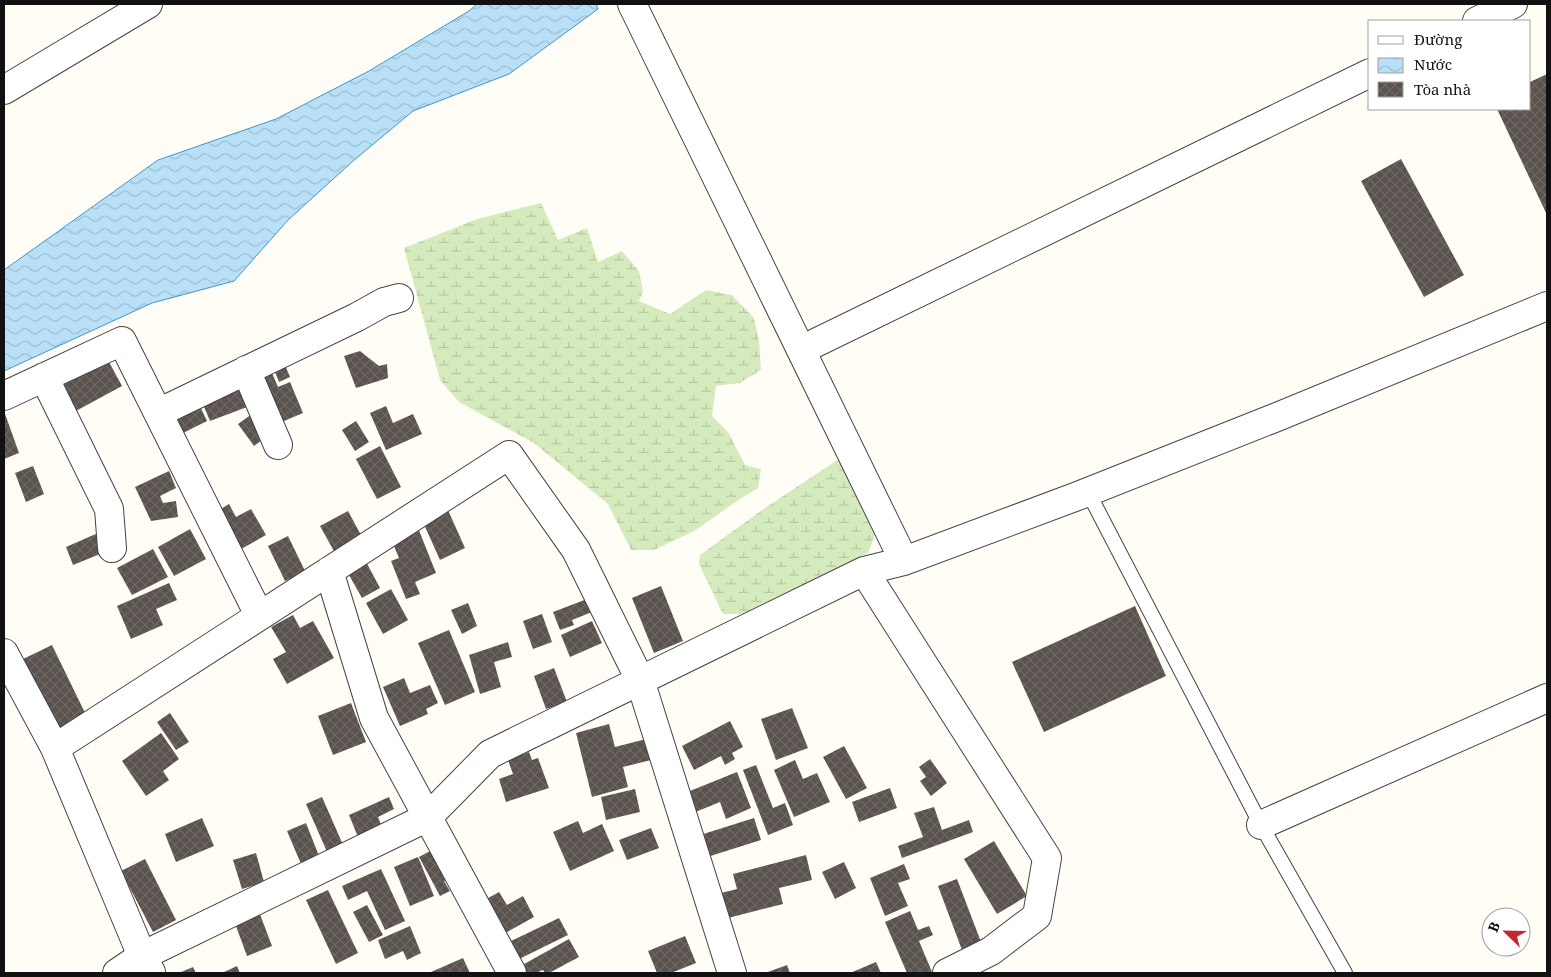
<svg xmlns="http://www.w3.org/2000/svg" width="1551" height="977" font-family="'Noto Serif',serif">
  <defs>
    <pattern id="wetland-marsh" width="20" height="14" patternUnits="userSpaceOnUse" patternTransform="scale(1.25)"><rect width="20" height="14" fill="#d5ebbd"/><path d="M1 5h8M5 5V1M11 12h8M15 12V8" fill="none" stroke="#b6c8a1"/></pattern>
    <pattern id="water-waves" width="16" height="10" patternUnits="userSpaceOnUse" patternTransform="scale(1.25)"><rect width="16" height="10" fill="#b9e0f7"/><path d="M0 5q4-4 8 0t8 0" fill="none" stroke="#9ebfd3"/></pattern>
    <pattern id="building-cross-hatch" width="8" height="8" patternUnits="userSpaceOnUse" patternTransform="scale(1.25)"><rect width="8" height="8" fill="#5a524d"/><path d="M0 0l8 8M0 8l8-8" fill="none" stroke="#6d6662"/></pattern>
  </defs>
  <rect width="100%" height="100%" fill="#fffdf5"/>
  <path fill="url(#wetland-marsh)" d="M 541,203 L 558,240 L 587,228 L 598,262 L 622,251 L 639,271 L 643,292 L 639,301 L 670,314 L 706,290 L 732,295 L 754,318 L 759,341 L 761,370 L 740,383 L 716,386 L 712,416 L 728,432 L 745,465 L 761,469 L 758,488 L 740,499 L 694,531 L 654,550 L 631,550 L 608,504 L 534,443 L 459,402 L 440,380 L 404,248 L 477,219 Z
    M 839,459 L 879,525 L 868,553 L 745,614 L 723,614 L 699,564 L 700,555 L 762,510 Z"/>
  <path fill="url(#water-waves)" stroke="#3f96cf" d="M 477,4 L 596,4 L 598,9 L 509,74 L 413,111 L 353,161 L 288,220 L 234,281 L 152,303 L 4,371 L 4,270 L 158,160 L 276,119 L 369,71 L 469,11 Z"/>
  <path fill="url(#building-cross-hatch)" d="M 1547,74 L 1547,215 L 1497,109 L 1530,109 L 1530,82 Z
    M 1401,159 L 1464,275 L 1424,297 L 1361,181 Z
    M 103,351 L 122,386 L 74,412 L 55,378 Z
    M 360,351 L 379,366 L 387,364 L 388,378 L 356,388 L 344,356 Z
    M 282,358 L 290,377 L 279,382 L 271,362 Z
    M 269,366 L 278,387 L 290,382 L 303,413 L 277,424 L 251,374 Z
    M 245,380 L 255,404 L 210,421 L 200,397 Z
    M 197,400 L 207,421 L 177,436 L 167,414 Z
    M 386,406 L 393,423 L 413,414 L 422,434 L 386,450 L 370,413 Z
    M 4,411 L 19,453 L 4,459 Z
    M 252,414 L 269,435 L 254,446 L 238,424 Z
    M 356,421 L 369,442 L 355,451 L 342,430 Z
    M 380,446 L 401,487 L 377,499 L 356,459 Z
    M 33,466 L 44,494 L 26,502 L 15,473 Z
    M 169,471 L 176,488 L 160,496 L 163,503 L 176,501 L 178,517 L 151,521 L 135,487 Z
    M 229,504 L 236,517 L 251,509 L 266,535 L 234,553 L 213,514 Z
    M 447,508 L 465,548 L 440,560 L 422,520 Z
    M 348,511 L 362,537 L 335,553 L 320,526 Z
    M 416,523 L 436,573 L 415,582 L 420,594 L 406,599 L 391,561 L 399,558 L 389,534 Z
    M 190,529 L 206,559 L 174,576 L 158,547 Z
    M 98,533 L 105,552 L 73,565 L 66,547 Z
    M 288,536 L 305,571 L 285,581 L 268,546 Z
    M 153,549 L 168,577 L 132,595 L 117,568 Z
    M 364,558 L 380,588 L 362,598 L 345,568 Z
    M 169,583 L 177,600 L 156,609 L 163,625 L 131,639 L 117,606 Z
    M 661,586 L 683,641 L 654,653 L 632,598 Z
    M 391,589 L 408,620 L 383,634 L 366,603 Z
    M 587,599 L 592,612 L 572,620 L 574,625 L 560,630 L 553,612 Z
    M 468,603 L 477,626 L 462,634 L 451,610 Z
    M 1135,606 L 1166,676 L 1044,732 L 1012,662 Z
    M 542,614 L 552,642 L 533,649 L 523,621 Z
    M 293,615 L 300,628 L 313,621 L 334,658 L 287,684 L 273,659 L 286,652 L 271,627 Z
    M 592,621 L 602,643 L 570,657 L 561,635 Z
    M 449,630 L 475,692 L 445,705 L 418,643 Z
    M 508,642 L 512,657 L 494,662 L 501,687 L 480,694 L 469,655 Z
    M 52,645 L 88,719 L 55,735 L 19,661 Z
    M 554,668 L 567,702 L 546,709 L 534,676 Z
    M 404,678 L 410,693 L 430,685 L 438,703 L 426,709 L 428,714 L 400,726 L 383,687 Z
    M 351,703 L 366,742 L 333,755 L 318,716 Z
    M 792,708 L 808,748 L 776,760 L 761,719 Z
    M 170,713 L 189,742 L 176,750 L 157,722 Z
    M 730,721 L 743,747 L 732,753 L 735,759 L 725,765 L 721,756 L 694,770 L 682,746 Z
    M 609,724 L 615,747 L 650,738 L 655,759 L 623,767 L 628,787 L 592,797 L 576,733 Z
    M 161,733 L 179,759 L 163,771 L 169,780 L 146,796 L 122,761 Z
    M 844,746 L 867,788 L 846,799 L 823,757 Z
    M 529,752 L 532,760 L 538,758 L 549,788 L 506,802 L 499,779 L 513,774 L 508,760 Z
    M 930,759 L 947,783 L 931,796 L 920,781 L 926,777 L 919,767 Z
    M 795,760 L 803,779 L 817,773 L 830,802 L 794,817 L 774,770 Z
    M 756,765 L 773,808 L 785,803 L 793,825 L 768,835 L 743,770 Z
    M 737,772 L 751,808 L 726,819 L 720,802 L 693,813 L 685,793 Z
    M 890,788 L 897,808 L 859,822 L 852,802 Z
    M 635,789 L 640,812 L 606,820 L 601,797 Z
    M 322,797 L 344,847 L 328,854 L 306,804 Z
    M 389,797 L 394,809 L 378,817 L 382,827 L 358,837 L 349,815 Z
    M 934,807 L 942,830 L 969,820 L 973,832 L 902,858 L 898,846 L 923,837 L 914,813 Z
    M 202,818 L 214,846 L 176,862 L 165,834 Z
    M 754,818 L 761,840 L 704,858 L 697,836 Z
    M 578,821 L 583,833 L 602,824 L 614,851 L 570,871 L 553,832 Z
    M 306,823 L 319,856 L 301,864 L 287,831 Z
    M 651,828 L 659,848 L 627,860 L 619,840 Z
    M 994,841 L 1027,896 L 997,914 L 964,859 Z
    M 441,845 L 457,874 L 444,881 L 450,891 L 440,896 L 419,857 Z
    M 256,853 L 264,882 L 242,889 L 233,860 Z
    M 806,855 L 812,880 L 779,888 L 783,904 L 724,919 L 717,894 L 737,889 L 733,874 Z
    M 418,857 L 434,896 L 410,906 L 394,867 Z
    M 145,859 L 176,920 L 153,932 L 121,871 Z
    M 844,862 L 856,888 L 835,899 L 822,872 Z
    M 904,864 L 910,879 L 898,883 L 908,906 L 885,916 L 870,878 Z
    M 381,869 L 405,921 L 385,930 L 367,891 L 348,900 L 342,886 Z
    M 957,879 L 981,942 L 962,950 L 938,886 Z
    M 328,890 L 358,953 L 336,964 L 306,900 Z
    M 499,892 L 507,905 L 523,896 L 534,917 L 500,936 L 481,902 Z
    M 367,905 L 383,935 L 369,942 L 353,912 Z
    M 258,909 L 272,946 L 247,956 L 233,918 Z
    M 910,911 L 918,930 L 929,926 L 933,935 L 919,941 L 932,972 L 930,973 L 907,973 L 885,922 Z
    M 559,918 L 568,935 L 515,961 L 507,943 Z
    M 410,926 L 421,953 L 407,960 L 403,951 L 385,959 L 378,940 Z
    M 685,936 L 696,963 L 671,973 L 657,973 L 648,951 Z
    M 569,939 L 579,957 L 549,973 L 545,973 L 543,970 L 536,973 L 520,973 L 517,968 Z
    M 463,958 L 470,973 L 432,973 L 431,972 Z
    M 876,962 L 881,973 L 850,973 Z
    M 787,965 L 790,973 L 765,973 Z
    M 237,966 L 240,973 L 222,973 Z
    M 193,967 L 196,973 L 179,973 Z"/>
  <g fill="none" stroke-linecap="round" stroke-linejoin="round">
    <g stroke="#444" stroke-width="16">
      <path id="service" d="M 1088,492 L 1261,825 L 1345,973"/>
    </g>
    <g stroke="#444" stroke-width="30">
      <path id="minor" d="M 632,4 L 904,561
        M 1477,21 L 1513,4
        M 4,90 L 148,4
        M 801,350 L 1370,73
        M 246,370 L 278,445
        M 44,377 L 109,509 L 112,548
        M 4,396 L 122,341 L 259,615
        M 158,413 L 357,317 L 384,302 L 399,298
        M 329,571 L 374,718 L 512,973
        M 864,571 L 1047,858 L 1037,916 L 991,951 L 947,973
        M 4,653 L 55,748 L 142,956 L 151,972
        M 55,748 L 509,455 L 576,550 L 640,680 L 732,973
        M 1261,825 L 1547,698
        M 117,973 L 142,956 L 428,817 L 490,754 L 864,571 L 904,561 L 1075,497 L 1277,417 L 1547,306"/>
    </g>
    <use href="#service" stroke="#fff" stroke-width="14"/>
    <use href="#minor" stroke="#fff" stroke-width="28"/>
  </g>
  <rect width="1551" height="977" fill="none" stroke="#111111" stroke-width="10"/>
  <rect x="1368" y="20" width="162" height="90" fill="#ffffff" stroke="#a0a0a0"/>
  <rect x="1378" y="36" width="25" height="8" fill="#ffffff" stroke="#a0a0a0"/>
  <text x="1414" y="45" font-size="15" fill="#111111">Đường</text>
  <rect x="1378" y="58" width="25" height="15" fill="url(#water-waves)" stroke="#a0a0a0"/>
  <text x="1414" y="70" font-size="15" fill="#111111">Nước</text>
  <rect x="1378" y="82" width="25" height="15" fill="url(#building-cross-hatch)" stroke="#a0a0a0"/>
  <text x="1414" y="95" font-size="15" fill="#111111">Tòa nhà</text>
  <g transform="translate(1506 932) rotate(293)"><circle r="24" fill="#ffffff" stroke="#a0a0a0"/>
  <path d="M0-4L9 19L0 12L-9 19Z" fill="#c4262e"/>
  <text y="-8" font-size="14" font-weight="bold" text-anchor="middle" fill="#111111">B</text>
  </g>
</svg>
